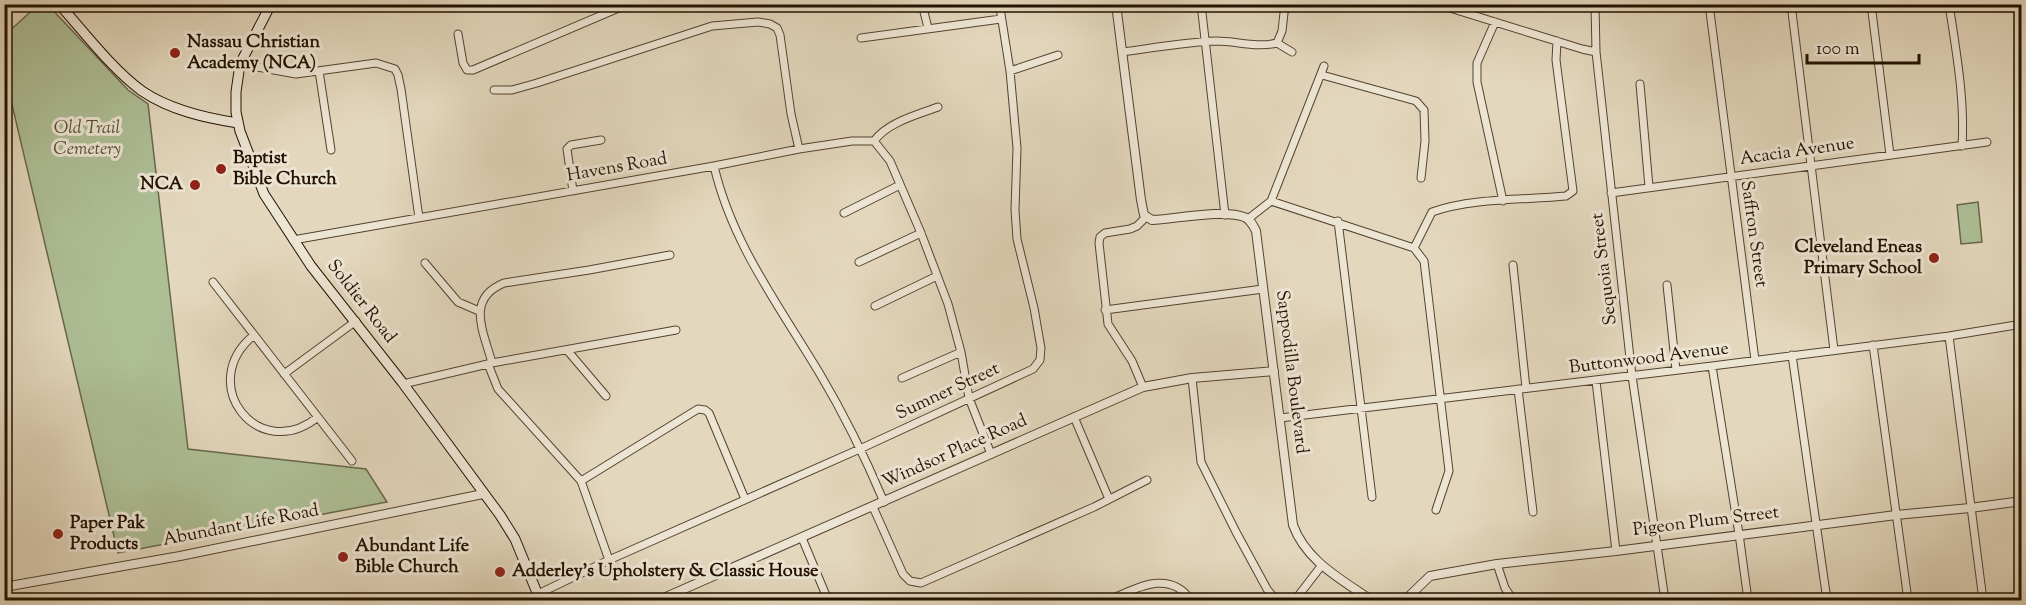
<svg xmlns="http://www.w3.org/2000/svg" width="2026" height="605" font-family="'Sorts Mill Goudy',serif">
  <rect width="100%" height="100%" fill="#e3d7bd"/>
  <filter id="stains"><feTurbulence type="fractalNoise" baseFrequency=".00333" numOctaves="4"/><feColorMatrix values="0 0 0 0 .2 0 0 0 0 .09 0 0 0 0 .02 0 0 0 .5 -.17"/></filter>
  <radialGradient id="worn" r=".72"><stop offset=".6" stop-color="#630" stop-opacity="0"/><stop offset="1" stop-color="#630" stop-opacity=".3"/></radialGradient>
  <path fill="#aebf96" stroke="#68684b" stroke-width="1.5" d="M 38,5 L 48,5 L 128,90 L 148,104 L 188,449 L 366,469 L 387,502 L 118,553 L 5,75 L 5,35 Z
    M 1978,202 L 1982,242 L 1961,244 L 1957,205 Z"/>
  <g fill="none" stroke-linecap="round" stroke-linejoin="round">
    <g stroke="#53432f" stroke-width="9">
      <path id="minor" d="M 922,4 L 928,28
        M 1201,4 L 1225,215
        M 1437,4 L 1582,49 L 1596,52
        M 1595,4 L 1596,52 L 1632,376 L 1665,600
        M 1709,4 L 1755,360
        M 1791,4 L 1834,350
        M 1871,4 L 1890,155
        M 1949,4 C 1956,51 1965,98 1962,146
        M 1595,8 L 1626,4
        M 1495,22 L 1477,63 L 1477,82 L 1503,201
        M 458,34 L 463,63 L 467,70 L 473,70 L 628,4
        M 861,38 L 1001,19
        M 1277,43 L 1292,52
        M 1122,52 C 1153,48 1185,42 1216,41 C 1237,41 1256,48 1277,43 L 1282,31 L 1285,4
        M 240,64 L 296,74 L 376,63 L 395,69 L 398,75 L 401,89 L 419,218
        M 319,71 L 331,150
        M 1010,71 L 1058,55
        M 1322,75 L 1416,101 L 1424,110 L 1425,141 L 1421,178
        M 1640,84 L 1649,187
        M 494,90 L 512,90 L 537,83 L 712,26 L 758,22 L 770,24 L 777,28 L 780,35 L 791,114 L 799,149
        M 874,141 L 890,161 L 921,233 L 948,304 L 961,352 L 969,398 L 991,454
        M 874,141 C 888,122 917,115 938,107
        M 714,166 C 732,244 780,307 820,374 C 845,416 865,457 884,502
        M 573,191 L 567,149 L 571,145 L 601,140
        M 1611,193 L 1987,142
        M 1271,201 L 1414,248 L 1424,261 L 1449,471 L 1436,510
        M 844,213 L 900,185
        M 1248,219 L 1271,201 L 1324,66
        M 1338,221 L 1372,497
        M 293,240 L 714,166 L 799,149 L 852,141 L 874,141
        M 1414,248 L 1432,212 C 1472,198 1524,200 1566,196 L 1573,191 L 1556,60 L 1557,41
        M 859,262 L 921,233
        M 425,263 L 458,302 L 479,311
        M 1513,265 L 1526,388
        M 213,282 L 352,461
        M 1667,285 L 1676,370
        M 875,306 L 937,276
        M 1105,310 L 1263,289
        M 254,335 C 195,383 258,465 318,417
        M 1949,336 L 1983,600
        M 1873,345 L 1908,600
        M 567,350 L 606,396
        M 1792,355 L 1827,600
        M 492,363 C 484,332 465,299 504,283 L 589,270 L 670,255
        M 488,364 L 498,389 L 581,481 L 609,560
        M 1712,366 L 1739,534 L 1748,600
        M 284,374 L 356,321
        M 902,378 L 961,352
        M 1192,378 L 1201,462 L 1236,532 L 1267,589 L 1276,600
        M 1596,381 L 1616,551
        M 403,384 L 492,363 L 676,330
        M 1143,387 L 1132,361 L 1108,324 L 1099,243 L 1100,237 L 1105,233 L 1130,229 L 1137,226 L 1146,217
        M 1518,389 L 1533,512
        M 1074,417 L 1109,499
        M 1280,418 L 1712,366 L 1949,336 L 2022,324
        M 581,481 L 698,409 L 705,410 L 709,413 L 745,499
        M 873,507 L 903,574 L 910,581 L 921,583 L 1094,507 L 1147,480
        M 802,538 L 828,600
        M 1497,564 L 1505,588 L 1513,600
        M 538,594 L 609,560 L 862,448 L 1033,369 L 1040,360 L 1041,348 L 1034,308 L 1017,239 L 1015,210 L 1017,148 L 1010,71 L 1000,8 L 1001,4
        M 1109,600 C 1137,588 1169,569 1191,600
        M 1295,600 L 1322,565"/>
    </g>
    <g stroke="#53432f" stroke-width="10">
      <path id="tertiary" d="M 1116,4 L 1141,200 L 1144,215 L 1152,220 C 1174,219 1225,209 1244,217 C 1250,219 1253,225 1256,231 L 1293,525 C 1306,561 1341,579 1371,600
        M 4,587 L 180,556 L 483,494
        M 659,600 L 1143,387 L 1192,378 L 1274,371
        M 1405,600 L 1430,576 L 1497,564 L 1616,551 L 1896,515 L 1970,508 L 2022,501"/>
    </g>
    <g stroke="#231200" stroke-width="11">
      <path id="secondary" d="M 59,4 C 84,32 112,69 142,91 C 170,110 205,118 238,123
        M 271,4 L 240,64 L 236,92 L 236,112 L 240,131 L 264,194 L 311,266 L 402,382 L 500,515 L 515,539 L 540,600"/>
    </g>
    <use href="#minor" stroke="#ede5d4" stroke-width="7"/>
    <use href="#tertiary" stroke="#ede5d4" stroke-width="8"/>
    <use href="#secondary" stroke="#ede5d4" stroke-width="9"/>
  </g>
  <g fill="#8f2418" stroke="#ede5d4" stroke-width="2">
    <circle cx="175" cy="53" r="6"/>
    <circle cx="221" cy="169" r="6"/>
    <circle cx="195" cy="185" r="6"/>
    <circle cx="1934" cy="258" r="6"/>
    <circle cx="58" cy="534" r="6"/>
    <circle cx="343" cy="557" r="6"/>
    <circle cx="500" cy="572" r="6"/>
  </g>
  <g text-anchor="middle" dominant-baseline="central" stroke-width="6" stroke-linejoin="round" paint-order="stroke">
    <g font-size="18" font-weight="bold" fill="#231200" stroke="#ede5d4" text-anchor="start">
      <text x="187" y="43">Nassau Christian<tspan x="187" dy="21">Academy (NCA)</tspan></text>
      <text x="233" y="159">Baptist<tspan x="233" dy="21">Bible Church</tspan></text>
      <text x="183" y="185" text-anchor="end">NCA</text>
      <text x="1922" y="248" text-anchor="end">Cleveland Eneas<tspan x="1922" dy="21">Primary School</tspan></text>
      <text x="70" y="524">Paper Pak<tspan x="70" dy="21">Products</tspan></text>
      <text x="355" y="547">Abundant Life<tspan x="355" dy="21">Bible Church</tspan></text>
      <text x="512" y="572">Adderley's Upholstery &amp; Classic House</text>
    </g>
    <g font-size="18" font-style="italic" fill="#544f34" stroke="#ede5d4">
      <text x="87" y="129">Old Trail<tspan x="87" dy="21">Cemetery</tspan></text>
    </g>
    <g font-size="18" fill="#231200" stroke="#ede5d4">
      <text transform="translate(1797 152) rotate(-8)">Acacia Avenue</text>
      <text transform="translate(617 168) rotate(-10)">Havens Road</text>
      <text transform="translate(1753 234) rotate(82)">Saffron Street</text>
      <text transform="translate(1605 269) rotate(-97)">Sequoia Street</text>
      <text transform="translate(361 302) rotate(52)">Soldier Road</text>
      <text transform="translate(1649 359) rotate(-7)">Buttonwood Avenue</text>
      <text transform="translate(1291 372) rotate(83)">Sappodilla Boulevard</text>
      <text transform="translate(948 392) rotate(-25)">Sumner Street</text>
      <text transform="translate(955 452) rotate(-24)">Windsor Place Road</text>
      <text transform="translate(1706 522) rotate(-7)">Pigeon Plum Street</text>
      <text transform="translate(241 526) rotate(-11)">Abundant Life Road</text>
    </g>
  </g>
  <rect width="2026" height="605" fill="none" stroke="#e3d7bd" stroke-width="24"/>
  <rect x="6" y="6" width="2014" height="593" fill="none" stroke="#231200" stroke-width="3"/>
  <rect x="12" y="12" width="2002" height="581" fill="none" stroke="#231200" stroke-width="1.5"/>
  <path d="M1807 54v9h112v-9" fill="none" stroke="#231200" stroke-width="3"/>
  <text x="1816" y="54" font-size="18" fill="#231200" stroke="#ede5d4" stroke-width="4.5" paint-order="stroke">100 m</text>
  <rect width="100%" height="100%" filter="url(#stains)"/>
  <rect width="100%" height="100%" fill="url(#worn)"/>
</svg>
